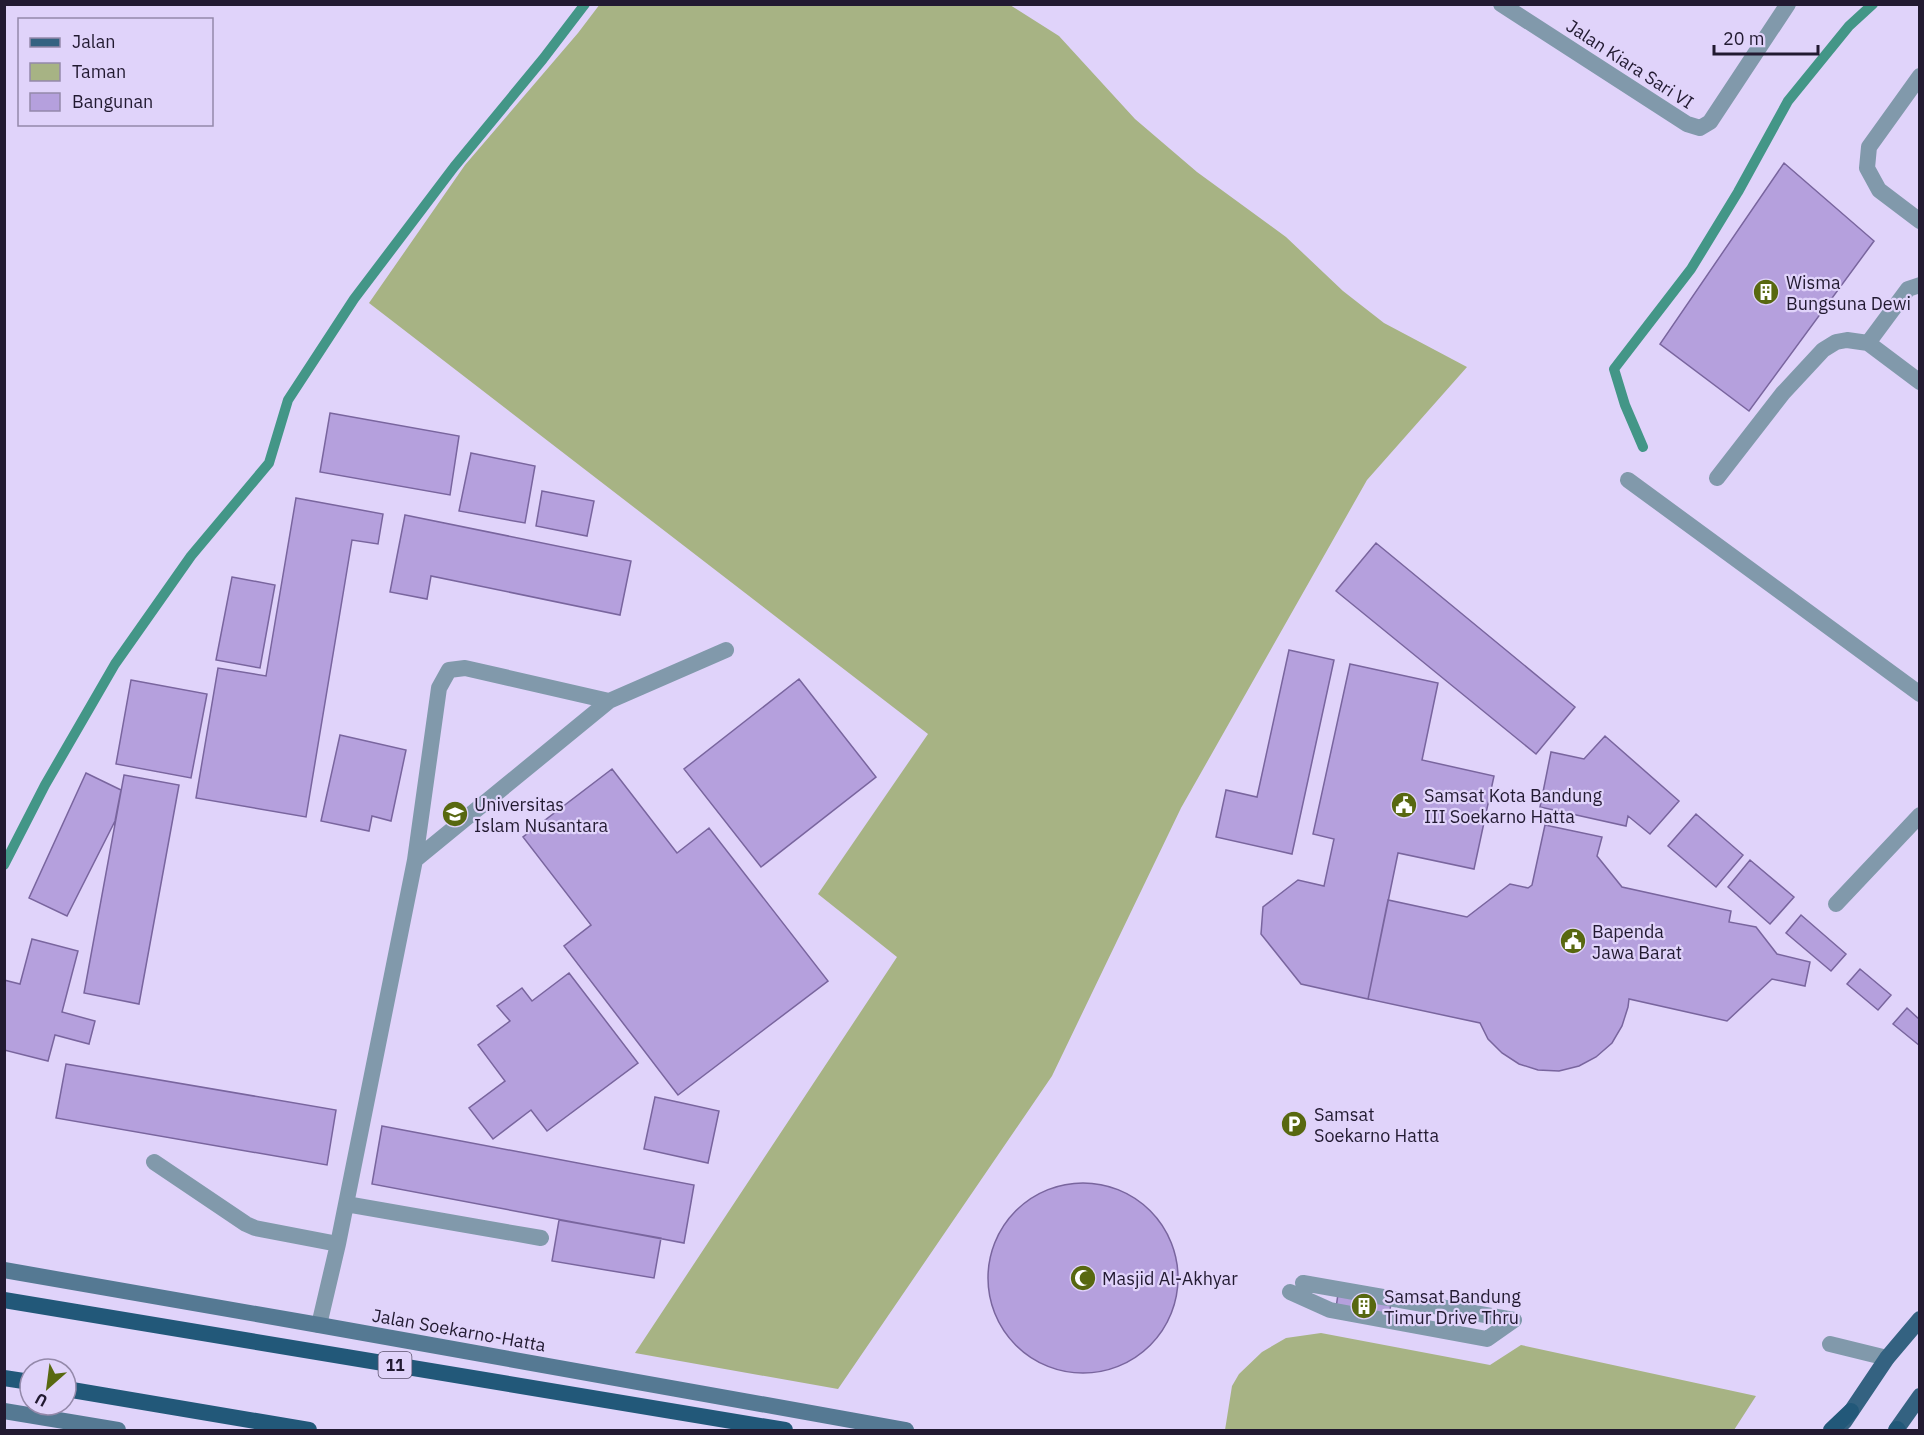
<svg xmlns="http://www.w3.org/2000/svg" width="1924" height="1435" font-family="'IBM Plex Sans',sans-serif">
  <rect width="100%" height="100%" fill="#e0d3fa"/>
  <path fill="#a7b384" d="M 600,4 L 1010,5 L 1059,36 L 1135,119 L 1197,172 L 1286,237 L 1343,291 L 1384,323 L 1467,367 L 1367,480 L 1181,808 L 1052,1076 L 838,1389 L 635,1353 L 897,957 L 818,894 L 928,734 L 369,303 L 465,165 L 578,33 Z
    M 1321,1333 L 1490,1365 L 1521,1345 L 1756,1396 L 1734,1430 L 1225,1430 L 1232,1386 L 1239,1374 L 1262,1352 L 1286,1338 Z"/>
  <g fill="none" stroke-linecap="round" stroke-linejoin="round">
    <path stroke="#439687" stroke-width="10" d="M 1643,447 L 1625,405 L 1614,369 L 1691,269 L 1738,192 L 1788,101 L 1849,26 L 1873,4
      M 4,865 L 45,785 L 115,664 L 191,556 L 269,463 L 288,400 L 354,299 L 454,167 L 543,59 L 585,4"/>
  </g>
  <path fill="#b5a0dd" stroke="#79659e" stroke-width="1.5" d="M 1784,163 L 1874,241 L 1749,411 L 1660,344 Z
    M 330,413 L 459,436 L 450,495 L 320,472 Z
    M 471,453 L 535,466 L 525,523 L 459,511 Z
    M 542,491 L 594,501 L 587,536 L 536,526 Z
    M 296,498 L 383,514 L 378,544 L 352,540 L 306,817 L 196,798 L 218,668 L 266,676 Z
    M 405,515 L 631,561 L 620,615 L 431,576 L 427,599 L 390,592 Z
    M 1376,543 L 1575,707 L 1536,754 L 1336,591 Z
    M 232,577 L 275,585 L 260,668 L 216,660 Z
    M 1289,650 L 1334,660 L 1292,854 L 1216,837 L 1226,790 L 1257,797 Z
    M 1350,664 L 1438,683 L 1422,760 L 1494,776 L 1474,869 L 1398,853 L 1368,999 L 1301,984 L 1261,934 L 1263,907 L 1298,880 L 1324,886 L 1334,839 L 1313,834 Z
    M 799,679 L 876,777 L 761,867 L 684,769 Z
    M 131,680 L 207,694 L 191,778 L 116,764 Z
    M 340,735 L 406,750 L 391,821 L 372,816 L 369,831 L 321,821 Z
    M 1605,736 L 1679,801 L 1650,834 L 1628,816 L 1626,826 L 1540,807 L 1551,752 L 1584,759 Z
    M 612,769 L 677,853 L 709,828 L 828,981 L 678,1095 L 564,946 L 591,925 L 523,837 Z
    M 86,773 L 121,790 L 115,821 L 67,916 L 29,898 Z
    M 124,775 L 179,785 L 139,1004 L 84,993 Z
    M 1696,814 L 1743,855 L 1716,887 L 1668,846 Z
    M 1545,825 L 1602,837 L 1597,856 L 1622,887 L 1731,911 L 1729,922 L 1756,927 L 1777,954 L 1810,962 L 1805,986 L 1772,979 L 1727,1021 L 1629,999 L 1628,1007 L 1622,1026 L 1612,1043 L 1596,1057 L 1579,1066 L 1559,1071 L 1538,1070 L 1519,1064 L 1502,1053 L 1488,1039 L 1480,1023 L 1368,999 L 1388,900 L 1467,917 L 1510,884 L 1528,888 L 1532,885 Z
    M 1750,860 L 1794,897 L 1770,924 L 1728,887 Z
    M 1801,915 L 1846,954 L 1831,971 L 1786,933 Z
    M 32,939 L 78,951 L 62,1012 L 95,1021 L 89,1044 L 55,1035 L 48,1061 L 4,1050 L 4,980 L 20,984 Z
    M 1860,969 L 1891,995 L 1878,1010 L 1847,984 Z
    M 569,973 L 638,1063 L 547,1131 L 531,1110 L 493,1139 L 469,1108 L 505,1081 L 478,1045 L 510,1021 L 497,1006 L 522,988 L 532,1001 Z
    M 1907,1008 L 1920,1020 L 1920,1046 L 1893,1024 Z
    M 66,1064 L 336,1110 L 327,1165 L 56,1118 Z
    M 655,1097 L 719,1111 L 708,1163 L 644,1149 Z
    M 382,1126 L 694,1185 L 684,1243 L 372,1184 Z
    M988 1278a95 95 0 1 1 190 0a95 95 0 1 1-190 0Z
    M 559,1220 L 661,1238 L 654,1278 L 552,1261 Z
    M 1338,1294 L 1391,1303 L 1389,1317 L 1336,1308 Z"/>
  <g fill="none" stroke-linecap="round" stroke-linejoin="round">
    <path stroke="#8199ab" stroke-width="16" d="M 1920,76 L 1869,147 L 1867,168 L 1879,190 L 1920,221
      M 1868,343 L 1908,289 L 1920,285
      M 1717,478 L 1783,393 L 1823,350 L 1836,342 L 1847,340 L 1868,343 L 1920,382
      M 1628,480 L 1920,694
      M 609,701 L 726,650
      M 1836,904 L 1920,815
      M 154,1162 L 246,1224 L 255,1228 L 338,1244
      M 346,1204 L 541,1238
      M 1303,1283 L 1514,1320
      M 1290,1292 L 1330,1310 L 1487,1339 L 1514,1320
      M 319,1325 L 338,1244 L 415,860 L 609,701 L 465,668 L 449,670 L 439,688 L 415,860
      M 1830,1344 L 1887,1358"/>
    <path stroke="#8199ab" stroke-width="16" d="M 1501,4 L 1687,124 L 1700,128 L 1710,122 L 1788,4"/>
    <path stroke="#557993" stroke-width="16" d="M 4,1270 L 319,1325 L 906,1430
      M 4,1411 L 118,1430"/>
    <path stroke="#346281" stroke-width="16" d="M 1844,1422 L 1887,1358 L 1920,1319
      M 1896,1430 L 1920,1396"/>
    <path stroke="#225879" stroke-width="16" d="M 4,1300 L 785,1430
      M 4,1378 L 30,1382
      M 66,1389 L 309,1430
      M 1897,1429 L 1898,1430
      M 1831,1430 L 1851,1411"/>
  </g>
  <defs>
    <g id="building-disc" transform="scale(1.35)"><circle r="9.5" fill="#586810" stroke="#e0d3fa"/><path d="M-4-6H4V6H1V3H-1V6H-4ZM-2.5-4.3h1.7v1.8h-1.7ZM.8-4.3h1.7v1.8H.8ZM-2.5-1h1.7V.8h-1.7ZM.8-1h1.7V.8H.8Z" fill="#fff"/></g>
    <g id="civic-disc" transform="scale(1.35)"><circle r="9.5" fill="#586810" stroke="#e0d3fa"/><path d="M-.6-6.5H3V-4.5H.6V-3L4-1V1h2V6H-6V1h2V-1L-.6-3ZM-1.2 2.5V6h2.4V2.5Z" fill="#fff"/></g>
    <g id="university-disc" transform="scale(1.35)"><circle r="9.5" fill="#586810" stroke="#e0d3fa"/><path d="M0-5L7-2L0 1L-7-2ZM-4 1L0 2.5L4 1V4Q0 6-4 4Z" fill="#fff"/></g>
    <g id="parking-disc" transform="scale(1.35)"><circle r="9.5" fill="#586810" stroke="#e0d3fa"/><path d="M-3.5-5.5H1a3.5 3.5 0 0 1 0 7H-1V5.5H-3.5ZM-1-3.4V-.6H.8a1.4 1.4 0 0 0 0-2.8Z" fill="#fff"/></g>
    <g id="mosque-disc" transform="scale(1.35)"><circle r="9.5" fill="#586810" stroke="#e0d3fa"/><path d="M3.5-4.9A6 6 0 1 0 3.5 4.9A5 5 0 1 1 3.5-4.9Z" fill="#fff"/></g>
  </defs>
  <g fill-rule="evenodd">
    <use href="#building-disc" x="1766" y="292"/>
    <use href="#civic-disc" x="1404" y="805"/>
    <use href="#university-disc" x="455" y="814"/>
    <use href="#civic-disc" x="1573" y="941"/>
    <use href="#parking-disc" x="1294" y="1124"/>
    <use href="#mosque-disc" x="1083" y="1278"/>
    <use href="#building-disc" x="1364" y="1306"/>
  </g>
  <g text-anchor="middle" dominant-baseline="central" stroke-width="4.5" stroke-linejoin="round" paint-order="stroke">
    <rect fill="#e0d3fa" stroke="#5b526d" stroke-width="1.5" x="378.5" y="1352" width="33" height="26" rx="4.5"/>
    <g font-size="16" font-weight="bold" fill="#221a31">
      <text x="395" y="1365">11</text>
    </g>
    <g font-size="18" fill="#221a31" stroke="#e0d3fa">
      <text transform="translate(1630 64) rotate(33)">Jalan Kiara Sari VI</text>
      <text transform="translate(459 1330) rotate(10)">Jalan Soekarno-Hatta</text>
    </g>
    <g font-size="18" fill="#221a31" stroke="#e0d3fa" text-anchor="start">
      <text x="1786" y="282">Wisma<tspan x="1786" dy="21">Bungsuna Dewi</tspan></text>
      <text x="1424" y="795">Samsat Kota Bandung<tspan x="1424" dy="21">III Soekarno Hatta</tspan></text>
      <text x="474" y="804">Universitas<tspan x="474" dy="21">Islam Nusantara</tspan></text>
      <text x="1592" y="931">Bapenda<tspan x="1592" dy="21">Jawa Barat</tspan></text>
      <text x="1314" y="1114">Samsat<tspan x="1314" dy="21">Soekarno Hatta</tspan></text>
      <text x="1102" y="1278">Masjid Al-Akhyar</text>
      <text x="1384" y="1296">Samsat Bandung<tspan x="1384" dy="21">Timur Drive Thru</tspan></text>
    </g>
  </g>
  <rect width="1924" height="1435" fill="none" stroke="#221a31" stroke-width="12"/>
  <rect x="18" y="18" width="195" height="108" fill="#e0d3fa" stroke="#9489aa" stroke-width="1.5"/>
  <rect x="30" y="38" width="30" height="9" fill="#346281" stroke="#9489aa" stroke-width="1.5"/>
  <text x="72" y="48" font-size="18" fill="#221a31">Jalan</text>
  <rect x="30" y="63" width="30" height="18" fill="#a7b384" stroke="#9489aa" stroke-width="1.5"/>
  <text x="72" y="78" font-size="18" fill="#221a31">Taman</text>
  <rect x="30" y="93" width="30" height="18" fill="#b5a0dd" stroke="#9489aa" stroke-width="1.5"/>
  <text x="72" y="108" font-size="18" fill="#221a31">Bangunan</text>
  <g transform="translate(48 1387) rotate(208)"><circle r="28" fill="#e0d3fa" stroke="#9489aa" stroke-width="1.5"/>
  <path d="M0-4.5L10 22L0 15L-10 22Z" fill="#586810"/>
  <text y="-9" font-size="16" font-weight="bold" text-anchor="middle" fill="#221a31">U</text>
  </g>
  <path d="M1714 45v9h104v-9" fill="none" stroke="#221a31" stroke-width="3"/>
  <text x="1723" y="45" font-size="18" fill="#221a31" stroke="#e0d3fa" stroke-width="4.5" paint-order="stroke">20 m</text>
</svg>
